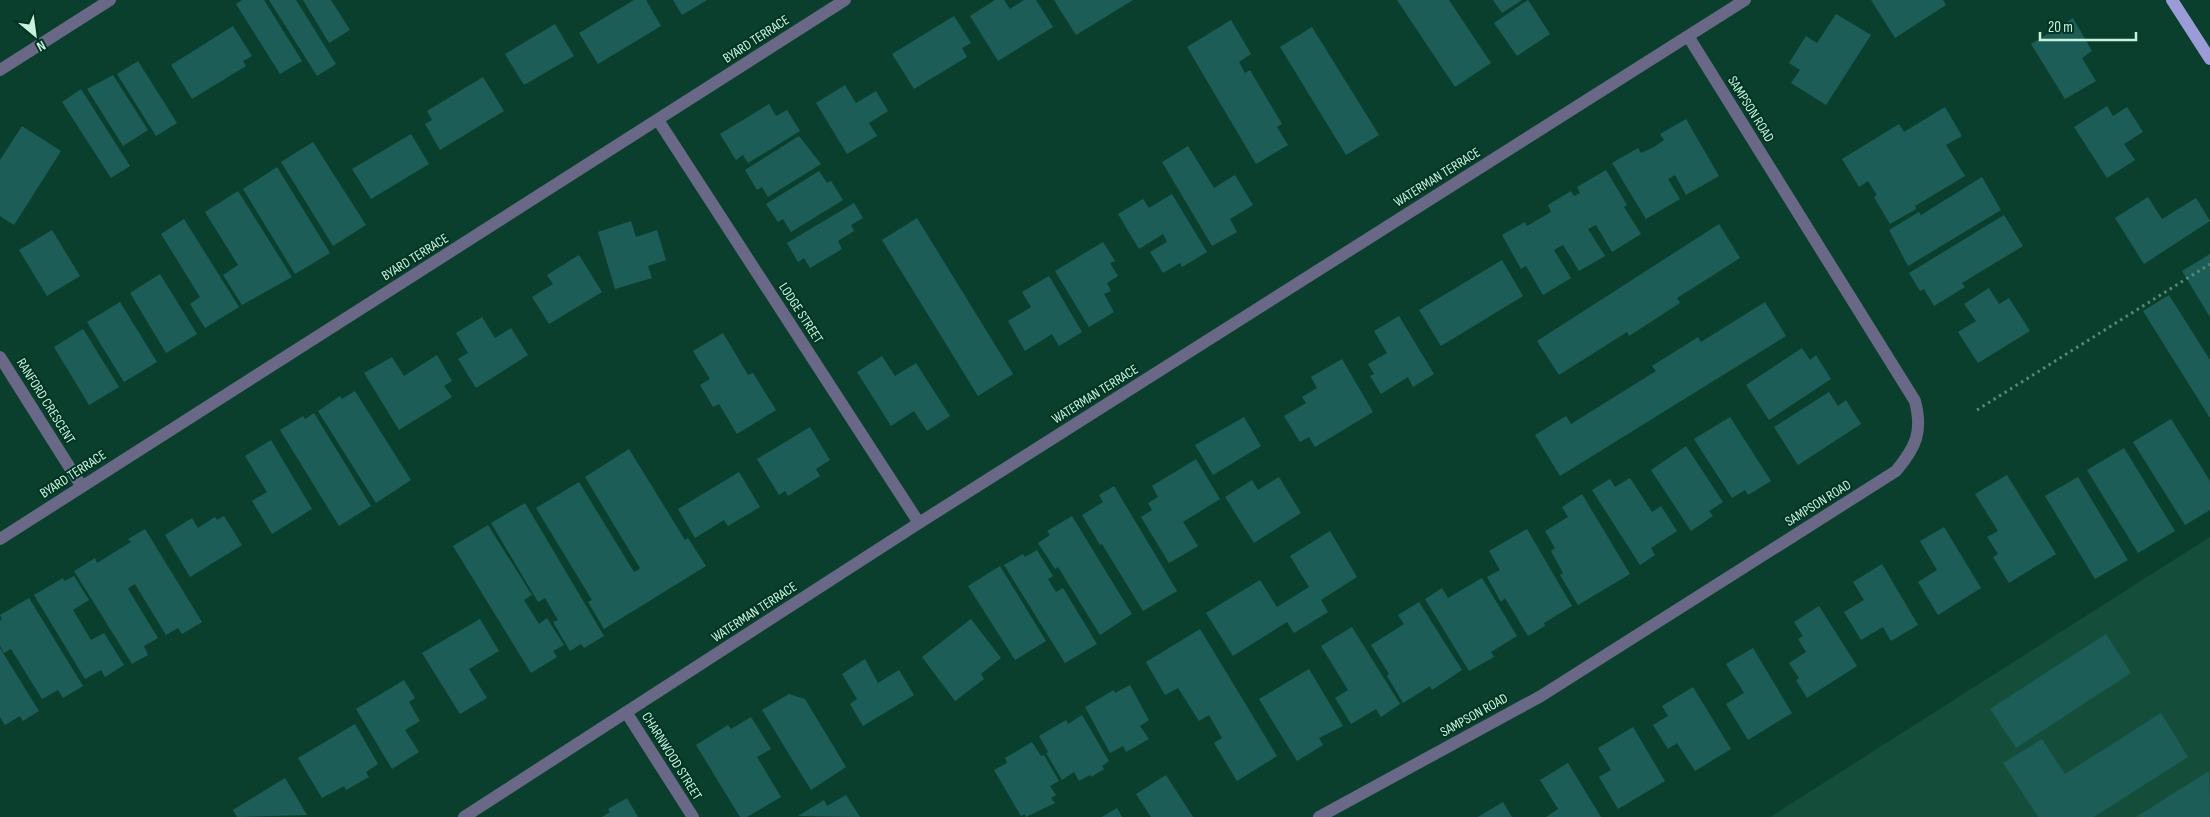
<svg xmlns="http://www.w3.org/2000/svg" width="2210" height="817" font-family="'Sofia Sans Condensed',sans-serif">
  <rect width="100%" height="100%" fill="#0b3f2d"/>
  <path fill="#144e3a" d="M 2210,537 L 2210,817 L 1770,817 Z"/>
  <path fill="#1c5e57" d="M 242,0 L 264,0 L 302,61 L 280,74 L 236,4 Z
    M 269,0 L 296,0 L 336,64 L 317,76 Z
    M 303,0 L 331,0 L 350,30 L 329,43 Z
    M 634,0 L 646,0 L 661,26 L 598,64 L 579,33 Z
    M 673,0 L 707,0 L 682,15 Z
    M 995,0 L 1004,0 L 1010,9 L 1024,0 L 1036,0 L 1053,27 L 998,61 L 970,16 Z
    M 1054,0 L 1133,0 L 1076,35 Z
    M 1397,0 L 1449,0 L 1491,63 L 1455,87 Z
    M 1493,0 L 1522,0 L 1502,13 Z
    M 1528,0 L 1550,34 L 1517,56 L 1494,23 Z
    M 1871,0 L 1943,0 L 1946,5 L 1895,38 Z
    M 1836,14 L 1871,35 L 1826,105 L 1791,83 L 1800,70 L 1789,63 L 1806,36 L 1817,43 Z
    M 954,16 L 971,43 L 962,48 L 967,57 L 914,89 L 892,54 Z
    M 2073,18 L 2092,51 L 2082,58 L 2096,81 L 2065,99 L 2031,44 Z
    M 1231,20 L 1251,54 L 1239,62 L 1245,73 L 1250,70 L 1282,124 L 1277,127 L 1288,145 L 1256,164 L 1187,47 Z
    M 555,24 L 574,56 L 524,85 L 505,54 Z
    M 233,26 L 252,56 L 243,61 L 246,66 L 192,99 L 171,65 Z
    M 1312,27 L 1379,135 L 1346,155 L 1280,47 Z
    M 138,61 L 177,123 L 156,136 L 117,74 Z
    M 113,75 L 148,130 L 123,146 L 87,89 Z
    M 483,77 L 504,111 L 440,150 L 425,124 L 432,120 L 427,111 Z
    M 845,85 L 856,103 L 876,91 L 888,111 L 869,123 L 877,136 L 847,154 L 816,103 Z
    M 81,89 L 130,166 L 111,178 L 62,102 Z
    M 769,104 L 776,116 L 787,110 L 800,131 L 748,163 L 743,155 L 736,160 L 720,134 Z
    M 2107,106 L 2113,116 L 2127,107 L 2143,132 L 2124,144 L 2135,160 L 2107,178 L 2074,127 Z
    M 1945,107 L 1962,136 L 1946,145 L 1965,176 L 1915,206 L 1916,209 L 1890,224 L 1874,197 L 1877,195 L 1868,181 L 1859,187 L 1842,159 L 1899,124 L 1904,132 Z
    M 1686,119 L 1719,176 L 1686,195 L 1675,175 L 1672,177 L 1668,179 L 1680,199 L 1646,219 L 1612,163 L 1638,148 L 1641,153 L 1654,147 L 1664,140 L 1660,134 Z
    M 22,126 L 61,151 L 14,225 L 0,216 L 0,160 Z
    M 411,134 L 429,164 L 371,199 L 352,169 Z
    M 799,136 L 821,164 L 768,197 L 762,187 L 757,190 L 745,170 Z
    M 313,142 L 366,225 L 333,246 L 281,162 Z
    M 1188,146 L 1214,188 L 1235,175 L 1253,205 L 1230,219 L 1237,232 L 1212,246 L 1162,162 Z
    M 277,167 L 330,253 L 295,274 L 243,189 Z
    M 1606,170 L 1627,205 L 1624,207 L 1641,234 L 1612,252 L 1596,225 L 1588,229 L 1605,256 L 1579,271 L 1563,245 L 1554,250 L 1571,278 L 1543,295 L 1526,266 L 1521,269 L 1502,235 L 1525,222 L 1527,226 L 1551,212 L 1548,205 L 1571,191 L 1574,196 L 1580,193 L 1577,187 Z
    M 819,171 L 827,183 L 831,181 L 843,200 L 791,232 L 783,219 L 778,222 L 766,204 Z
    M 1982,177 L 2001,210 L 1908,266 L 1889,230 L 1919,212 L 1921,215 Z
    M 238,191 L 292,277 L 242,305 L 223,275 L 238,265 L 205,212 Z
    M 1172,194 L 1207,252 L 1182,267 L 1180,263 L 1163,273 L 1150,252 L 1167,242 L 1163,234 L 1139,249 L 1118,214 L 1143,199 L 1149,208 Z
    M 2148,197 L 2162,219 L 2196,198 L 2210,221 L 2144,264 L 2115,218 Z
    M 854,203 L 863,218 L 851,225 L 854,231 L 838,241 L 842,249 L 810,268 L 804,258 L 798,262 L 787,243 Z
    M 2004,215 L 2023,246 L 1962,283 L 1965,287 L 1934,306 L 1924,289 L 1920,291 L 1909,273 Z
    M 917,218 L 1013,374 L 978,396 L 882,240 Z
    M 184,219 L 239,307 L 205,328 L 190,304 L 200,297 L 161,234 Z
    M 631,221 L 636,237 L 657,230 L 666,260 L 648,266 L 652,278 L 615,289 L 598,232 Z
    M 1719,224 L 1740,258 L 1677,298 L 1680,303 L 1629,336 L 1627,332 L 1559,375 L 1537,341 Z
    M 52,230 L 80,276 L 47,296 L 19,250 Z
    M 1103,242 L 1115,261 L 1110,263 L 1118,276 L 1107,283 L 1111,291 L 1104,294 L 1114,312 L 1089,327 L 1055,271 Z
    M 2210,254 L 2210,317 L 2182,271 Z
    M 579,255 L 602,292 L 549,324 L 532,297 L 553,284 L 547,275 Z
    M 1502,260 L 1523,296 L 1441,346 L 1419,310 Z
    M 160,274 L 197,334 L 166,353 L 130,293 Z
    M 1049,276 L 1082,332 L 1059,346 L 1052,334 L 1025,351 L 1008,321 L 1031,307 L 1022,292 Z
    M 1989,288 L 1999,304 L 2009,298 L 2030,331 L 1978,363 L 1958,332 L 1976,321 L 1964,304 Z
    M 2169,295 L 2210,360 L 2210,418 L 2143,311 Z
    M 120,302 L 157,362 L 124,382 L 87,322 Z
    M 1765,302 L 1786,336 L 1560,476 L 1535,435 L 1566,416 L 1571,424 L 1656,371 L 1652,366 L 1698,337 L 1701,342 Z
    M 1399,316 L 1434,374 L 1413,387 L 1408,377 L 1381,394 L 1370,376 L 1374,374 L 1368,364 L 1387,353 L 1374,331 Z
    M 482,317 L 495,338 L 511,328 L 528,355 L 476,388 L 458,359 L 468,353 L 456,333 Z
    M 83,329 L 119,387 L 89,405 L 54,347 Z
    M 723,333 L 748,375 L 753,373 L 776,410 L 737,434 L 719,404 L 713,407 L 700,385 L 710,379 L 693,351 Z
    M 1802,348 L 1810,360 L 1816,355 L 1831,379 L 1769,420 L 1746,385 Z
    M 437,355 L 452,381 L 444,386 L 452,397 L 399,430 L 364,373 L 392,357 L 404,376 Z
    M 882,356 L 895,376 L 916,363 L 950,416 L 927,431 L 914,411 L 891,426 L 857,372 Z
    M 1342,359 L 1373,412 L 1315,447 L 1309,437 L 1300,442 L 1284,416 L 1306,403 L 1302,397 L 1317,388 L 1311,377 Z
    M 355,391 L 411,480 L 376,503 L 318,411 L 340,396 L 342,399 Z
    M 1829,392 L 1838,406 L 1846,400 L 1861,424 L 1798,465 L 1774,427 Z
    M 314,413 L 371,506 L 339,526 L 280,430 L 303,416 L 305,419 Z
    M 1244,417 L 1261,446 L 1213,475 L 1195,445 Z
    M 1730,417 L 1771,481 L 1748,495 L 1745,490 L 1732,498 L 1694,439 Z
    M 2171,419 L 2210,481 L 2210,510 L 2185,525 L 2133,442 Z
    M 810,427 L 830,460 L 816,469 L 820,476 L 788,496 L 785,491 L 779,495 L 757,459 Z
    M 271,440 L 312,509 L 272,534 L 252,501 L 267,492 L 245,456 Z
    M 1686,446 L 1723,502 L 1709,511 L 1713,516 L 1691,531 L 1651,470 Z
    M 2124,448 L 2175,531 L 2138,553 L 2087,470 Z
    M 629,449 L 685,540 L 688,538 L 706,566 L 604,629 L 588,602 L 592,600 L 536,508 L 579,482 L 634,572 L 638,570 L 640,568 L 585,477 Z
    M 1196,459 L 1220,499 L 1183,522 L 1198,546 L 1169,563 L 1141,517 L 1152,510 L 1148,503 L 1158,497 L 1152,486 Z
    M 739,472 L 760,507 L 728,526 L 724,520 L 695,538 L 678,509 Z
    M 2007,475 L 2056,554 L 2009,583 L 1993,557 L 1998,554 L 1987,537 L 1998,531 L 1975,494 Z
    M 1279,477 L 1301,513 L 1254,543 L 1225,497 L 1252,480 L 1258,490 Z
    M 2078,477 L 2128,560 L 2095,579 L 2045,496 Z
    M 1630,478 L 1652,512 L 1661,506 L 1677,531 L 1651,548 L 1655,555 L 1640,565 L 1592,490 L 1610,479 L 1615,487 Z
    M 1114,486 L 1177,591 L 1143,611 L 1102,544 L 1100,545 L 1082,515 L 1103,502 L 1099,495 Z
    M 1582,494 L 1630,574 L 1578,605 L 1560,575 L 1563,573 L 1551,551 L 1555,548 L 1545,531 L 1568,517 L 1562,507 Z
    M 525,503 L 604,636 L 584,648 L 581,644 L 570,651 L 553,622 L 558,620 L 545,598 L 538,602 L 491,523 Z
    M 224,516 L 242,545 L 190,577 L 165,535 L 192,518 L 198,528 L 215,517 L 217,520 Z
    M 1072,516 L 1132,614 L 1100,635 L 1058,567 L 1055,569 L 1038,543 L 1050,535 L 1047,531 Z
    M 488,525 L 532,595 L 524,600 L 539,624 L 547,618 L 564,645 L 553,651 L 557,657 L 531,673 L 453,546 Z
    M 1944,527 L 1981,588 L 1938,615 L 1918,582 L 1937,570 L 1920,541 Z
    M 145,529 L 202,622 L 182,634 L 178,628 L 166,635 L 135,584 L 131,586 L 128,589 L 158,638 L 144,646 L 148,655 L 132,664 L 74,571 L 95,558 L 97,563 L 131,542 L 128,539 Z
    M 1527,529 L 1572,606 L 1544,623 L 1545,626 L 1528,636 L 1505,598 L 1501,602 L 1487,577 L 1500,570 L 1489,551 Z
    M 1330,531 L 1357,577 L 1321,600 L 1328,612 L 1294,633 L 1287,622 L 1233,656 L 1206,613 L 1260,580 L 1277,607 L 1309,587 L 1290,556 Z
    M 1037,550 L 1053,576 L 1048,579 L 1056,592 L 1063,588 L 1097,644 L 1065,663 L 1004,565 L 1023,554 L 1025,557 Z
    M 1882,564 L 1918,625 L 1891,641 L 1883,627 L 1861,640 L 1844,612 L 1864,600 L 1853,582 Z
    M 1000,566 L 1046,641 L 1015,660 L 968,586 Z
    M 74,576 L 89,600 L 73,610 L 91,640 L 104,633 L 124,665 L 105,677 L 101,670 L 85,679 L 34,595 L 63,578 L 64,581 Z
    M 1482,578 L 1517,636 L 1491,652 L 1494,657 L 1469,671 L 1425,599 L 1442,588 L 1448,598 Z
    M 29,598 L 83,686 L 63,698 L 58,690 L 42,699 L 11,649 L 4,653 L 0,646 L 0,621 L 2,619 L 0,615 Z
    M 1419,602 L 1462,670 L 1432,690 L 1430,686 L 1403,703 L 1387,676 L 1389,674 L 1371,645 L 1404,624 L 1398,615 Z
    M 1819,606 L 1857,666 L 1807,698 L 1796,680 L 1799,678 L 1789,663 L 1806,652 L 1798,639 L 1803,636 L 1794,622 Z
    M 480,619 L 499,651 L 469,669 L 487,698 L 460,714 L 422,653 Z
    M 971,619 L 1001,658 L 981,674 L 984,679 L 955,701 L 922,657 Z
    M 1352,627 L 1400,704 L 1381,717 L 1376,709 L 1351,724 L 1335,698 L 1348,690 L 1321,646 Z
    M 1200,629 L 1277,756 L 1237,781 L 1214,743 L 1222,738 L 1209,715 L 1199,721 L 1178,688 L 1165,695 L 1146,662 Z
    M 2106,634 L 2131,673 L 2016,748 L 1990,709 Z
    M 0,648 L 39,711 L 23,721 L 20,716 L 5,725 L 0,717 Z
    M 1753,648 L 1792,713 L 1748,740 L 1726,704 L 1744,693 L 1726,664 Z
    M 865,659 L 878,683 L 899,670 L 914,695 L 863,726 L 850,704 L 857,699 L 842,674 Z
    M 1309,669 L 1343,726 L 1319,738 L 1323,745 L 1297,761 L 1259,699 Z
    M 404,680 L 415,698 L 409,702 L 420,721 L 405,730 L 419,752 L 392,769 L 356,709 Z
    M 1130,685 L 1149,720 L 1140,726 L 1149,739 L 1126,752 L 1123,746 L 1110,753 L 1085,707 L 1114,690 L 1115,693 Z
    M 1693,687 L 1731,749 L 1695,771 L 1677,743 L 1668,749 L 1653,725 L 1668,716 L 1662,706 Z
    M 789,694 L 805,699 L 846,767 L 811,790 L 762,710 Z
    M 2161,713 L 2188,757 L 2094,817 L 2038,817 L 2003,763 L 2042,739 L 2065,774 Z
    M 1082,715 L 1109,761 L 1102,766 L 1104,769 L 1091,777 L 1090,775 L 1079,781 L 1074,772 L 1062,780 L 1046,753 L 1048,752 L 1039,736 L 1066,720 L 1068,724 Z
    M 751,717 L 771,749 L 757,757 L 781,797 L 747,817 L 740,817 L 696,745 L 728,725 L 731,729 Z
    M 355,724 L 378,764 L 366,772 L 369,777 L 346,790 L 344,786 L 322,798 L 298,758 Z
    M 1633,727 L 1665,781 L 1618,809 L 1599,777 L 1611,770 L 1598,748 Z
    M 1032,742 L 1041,756 L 1044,755 L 1059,781 L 1050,786 L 1056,795 L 1051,798 L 1055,803 L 1026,817 L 1025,814 L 1021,816 L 994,770 L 1007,763 L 1005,758 Z
    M 1568,763 L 1601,817 L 1546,817 L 1558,809 L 1540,780 Z
    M 2209,771 L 2210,817 L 2136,817 Z
    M 1166,775 L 1193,817 L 1151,817 L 1136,794 Z
    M 285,778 L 307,815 L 237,817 L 233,810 Z
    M 846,795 L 860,817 L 798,816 L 824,800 L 827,806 Z
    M 627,798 L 638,817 L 602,817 L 610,812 L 608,809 Z
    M 1503,802 L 1512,817 L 1478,817 Z
    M 1117,808 L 1122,817 L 1102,817 Z"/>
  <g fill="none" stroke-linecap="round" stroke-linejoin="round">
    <path stroke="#588875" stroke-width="3" stroke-dasharray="2.5 4" stroke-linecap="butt" d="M 1977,410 L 2210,264"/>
    <path stroke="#696987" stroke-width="12" d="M 0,70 L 110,0
      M 658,120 L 919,523
      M 0,357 L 82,487
      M 0,539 L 845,0
      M 626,712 L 693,817
      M 464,817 L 919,523 L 1745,0
      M 1319,817 L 1541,696 L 1896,471 C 1916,447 1923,432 1915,401 L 1688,36"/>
    <path stroke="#9b9bd8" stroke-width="12" d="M 2172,0 L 2210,59"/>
  </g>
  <g text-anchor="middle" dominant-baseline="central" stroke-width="4" stroke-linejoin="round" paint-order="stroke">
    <g font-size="14" fill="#c8f2de" stroke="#003523">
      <text transform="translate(756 39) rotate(-33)">BYARD TERRACE</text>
      <text transform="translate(1751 109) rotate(58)">SAMPSON ROAD</text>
      <text transform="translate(1437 177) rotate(-32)">WATERMAN TERRACE</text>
      <text transform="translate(415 257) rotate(-32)">BYARD TERRACE</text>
      <text transform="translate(801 313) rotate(57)">LODGE STREET</text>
      <text transform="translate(1095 394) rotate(-32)">WATERMAN TERRACE</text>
      <text transform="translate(46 401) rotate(58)">RANFORD CRESCENT</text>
      <text transform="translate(73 474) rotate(-33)">BYARD TERRACE</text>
      <text transform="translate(1818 503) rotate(-32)">SAMPSON ROAD</text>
      <text transform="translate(754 612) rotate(-33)">WATERMAN TERRACE</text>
      <text transform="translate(1474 715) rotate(-29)">SAMPSON ROAD</text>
      <text transform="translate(672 756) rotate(58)">CHARNWOOD STREET</text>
    </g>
  </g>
  <g transform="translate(35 35) rotate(151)" stroke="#003523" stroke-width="4" paint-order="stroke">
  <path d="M0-4L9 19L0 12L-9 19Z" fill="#c8f2de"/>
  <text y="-8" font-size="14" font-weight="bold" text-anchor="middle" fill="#c8f2de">N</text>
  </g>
  <path d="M2040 32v8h96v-8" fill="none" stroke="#c8f2de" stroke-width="2.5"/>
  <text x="2048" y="32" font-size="15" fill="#c8f2de" stroke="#003523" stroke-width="4" paint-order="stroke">20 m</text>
</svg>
